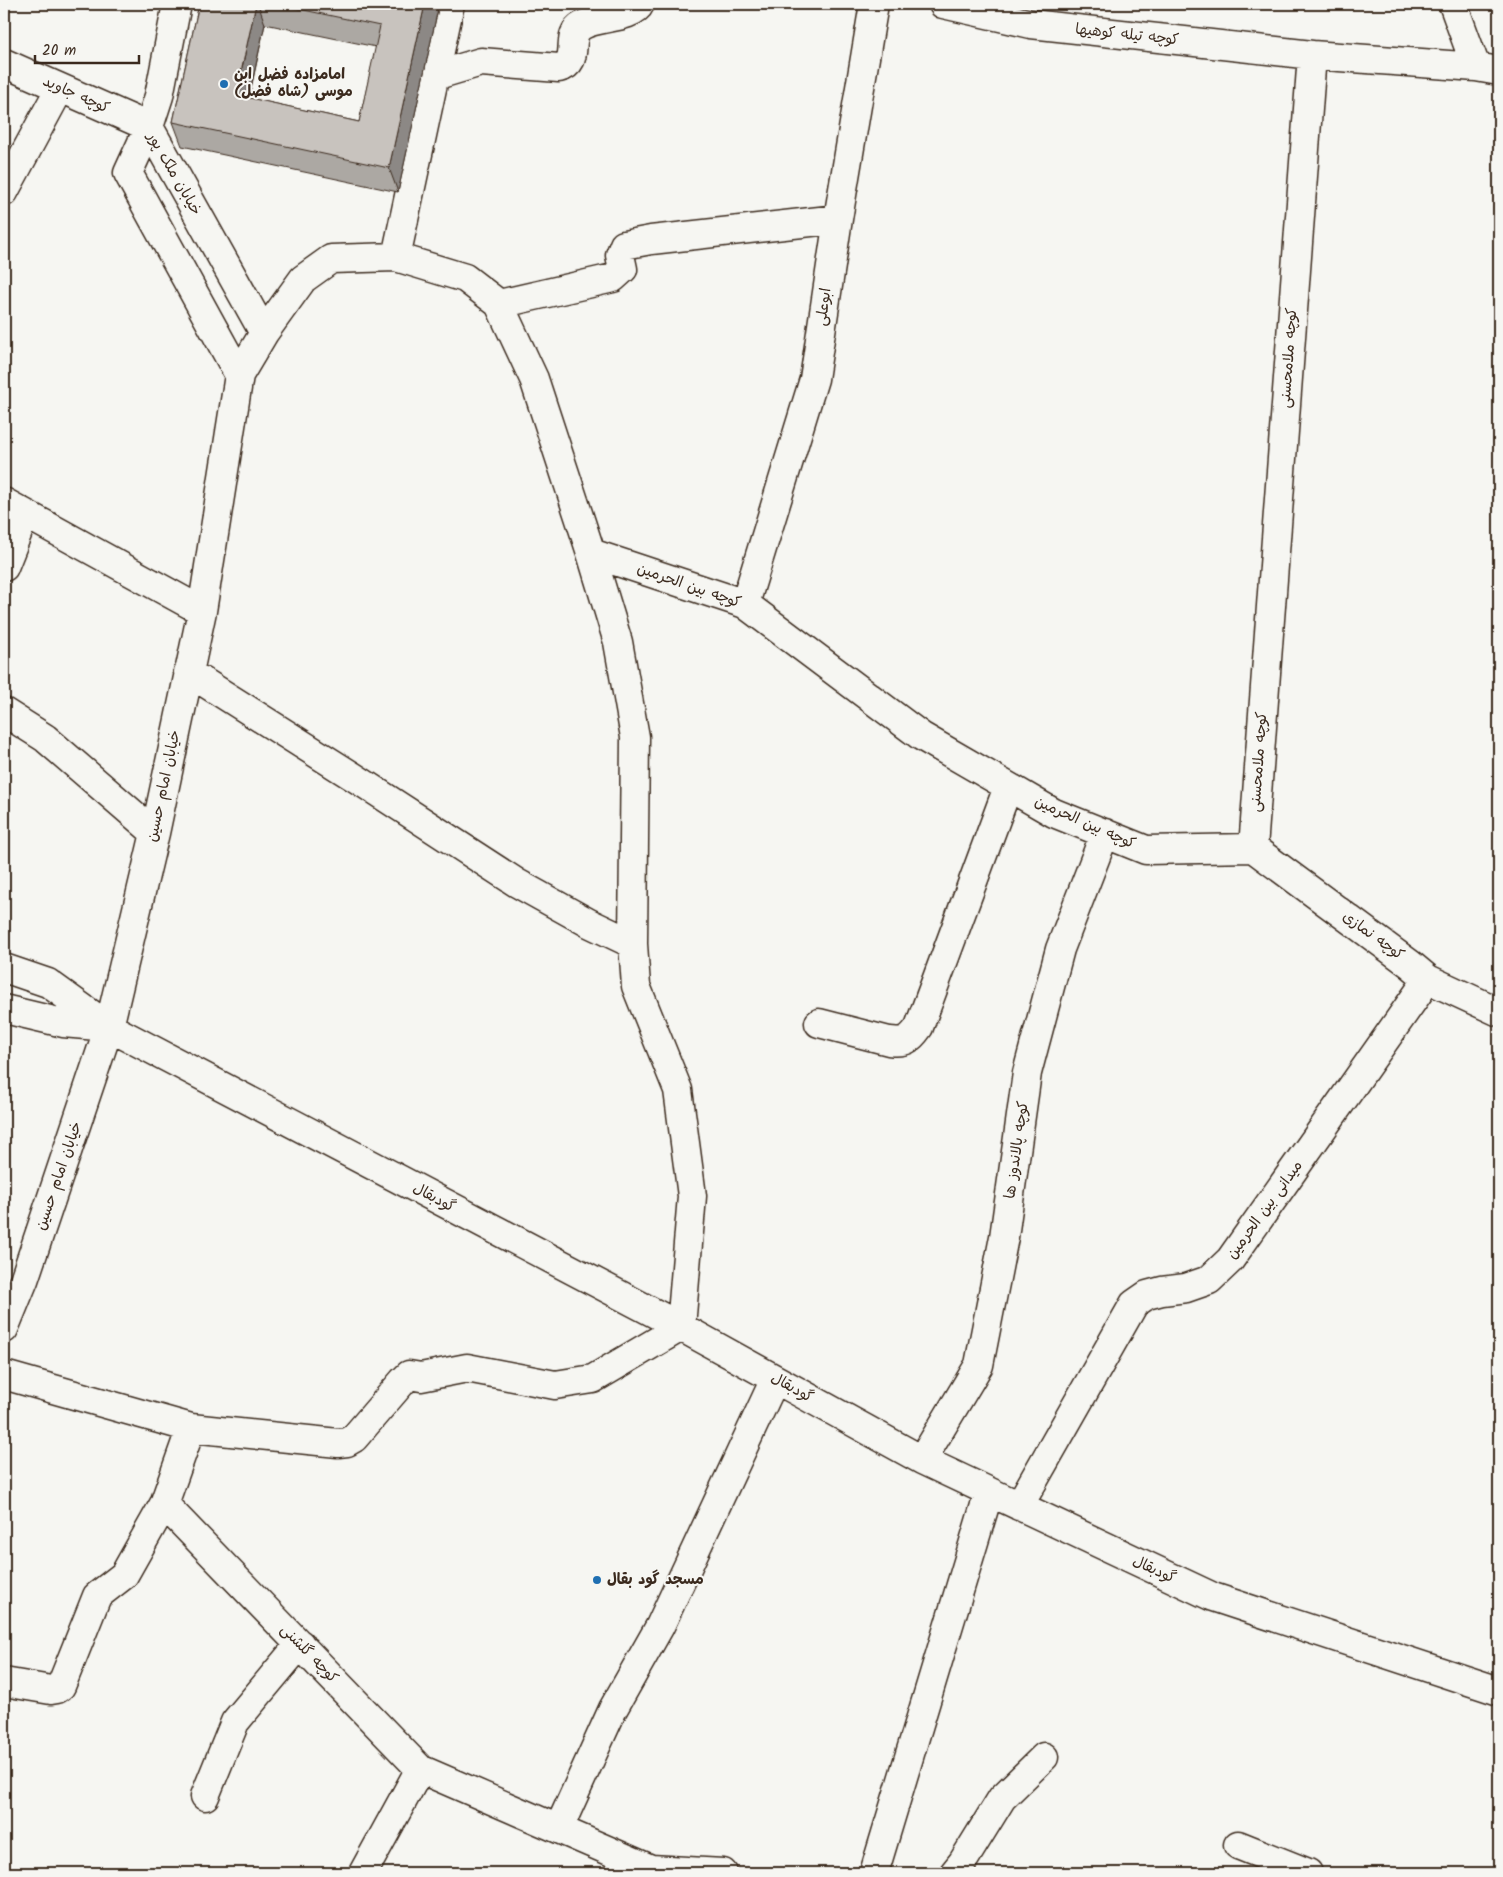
<svg xmlns="http://www.w3.org/2000/svg" width="1503" height="1877" font-family="Kalam,'Playpen Sans Arabic',sans-serif">
  <rect width="100%" height="100%" fill="#f6f6f2"/>
  <filter id="ink" filterUnits="userSpaceOnUse"><feTurbulence type="fractalNoise" baseFrequency=".02" numOctaves="2"/><feDisplacementMap in="SourceGraphic" scale="10" xChannelSelector="R" yChannelSelector="G"/><feConvolveMatrix kernelMatrix="1 2 1 2 8 2 1 2 1" color-interpolation-filters="sRGB"/></filter>
  <g filter="url(#ink)">
    <g fill="none" stroke-linecap="round" stroke-linejoin="round">
      <g stroke="#3b2a1e" stroke-width="31">
        <path id="minor" d="M 943,4 L 1031,24 L 1312,55
          M 1453,4 L 1476,67
          M 4,63 L 149,127 L 159,96 L 177,4
          M 434,76 L 481,62 L 559,68 C 583,62 563,35 583,25 C 597,17 634,18 640,4
          M 4,192 L 60,88
          M 396,257 L 450,4
          M 499,304 L 613,278 L 623,269 L 620,255 L 624,245 L 651,240 L 838,219
          M 239,375 L 128,173 L 149,127 L 264,333
          M 4,502 L 202,611
          M 4,567 L 25,514
          M 745,604 L 814,379 L 838,219 L 874,4
          M 188,672 L 357,779 L 517,883 L 589,923 L 633,944
          M 4,712 L 45,738 L 155,833
          M 1253,848 L 1312,55 L 1476,67 L 1499,71
          M 1253,848 L 1410,964 L 1428,979 L 1499,1012
          M 4,968 L 48,983 L 109,1027 L 681,1327 L 922,1460 L 1213,1597 L 1499,1691
          M 4,1009 L 63,1023 L 109,1027
          M 819,1023 L 889,1041 C 905,1043 910,1040 919,1027 L 1008,787
          M 4,1329 L 24,1280 L 109,1027 L 155,833 L 202,611 L 239,375 L 264,333 L 303,279 L 331,259 L 396,257 L 465,278 L 499,304 L 534,379 L 591,553 L 745,604 L 921,736 L 1054,813 L 1146,850 L 1253,848
          M 4,1375 L 191,1428 L 164,1504 L 420,1769 L 651,1869 L 723,1873
          M 191,1428 L 338,1443 L 347,1442 L 354,1438 L 403,1381 L 409,1375 L 421,1377 L 467,1368 L 555,1385 L 593,1379 L 681,1327 L 692,1196 L 678,1090 L 636,986 L 633,944 L 635,737 L 618,642 L 591,553
          M 922,1460 L 979,1365 L 1004,1237 L 1027,1073 L 1060,949 L 1105,833
          M 1019,1506 L 1134,1304 L 1147,1295 L 1162,1291 L 1186,1288 L 1209,1280 L 1230,1260 L 1428,979
          M 4,1682 L 51,1690 L 57,1689 L 61,1686 L 97,1596 L 124,1575 L 164,1504
          M 205,1796 L 235,1722 L 300,1644
          M 559,1828 L 613,1709 L 660,1626 L 775,1379
          M 1238,1845 L 1308,1873
          M 363,1873 L 420,1769
          M 874,1873 L 989,1492
          M 954,1873 L 962,1863 L 1002,1798 L 1044,1757"/>
      </g>
      <use href="#minor" stroke="#f6f6f2" stroke-width="28"/>
    </g>
    <path fill="#aca8a3" stroke="#3b2a1e" fill-rule="evenodd" d="M 199,4 L 439,4 L 398,192 L 182,146 L 173,122 ZM 265,24 L 376,47 L 359,122 L 249,98 Z"/>
    <path fill="#8c8885" stroke="#3b2a1e" d="M 256,4 L 258,4 L 265,24 L 244,119 L 236,95 Z
      M 425,4 L 439,4 L 398,192 L 389,168 Z"/>
    <path fill="#c8c3be" stroke="#3b2a1e" d="M 199,4 L 256,4 L 236,95 L 359,122 L 380,26 L 275,4 L 425,4 L 389,168 L 173,122 Z"/>
  </g>
  <g fill="#1f6fb2" stroke="#f6f6f2" stroke-width="2">
    <circle cx="224" cy="84" r="5"/>
    <circle cx="597" cy="1580" r="5"/>
  </g>
  <g text-anchor="middle" dominant-baseline="central" stroke-width="4" stroke-linejoin="round" paint-order="stroke">
    <g font-size="15" fill="#3b2a1e" stroke="#f6f6f2">
      <text transform="translate(1127 35) rotate(6)">کوچه تیله کوهیها</text>
      <text transform="translate(76 95) rotate(24)">کوچه جاوید</text>
      <text transform="translate(174 174) rotate(60)">خیابان ملک پور</text>
      <text transform="translate(824 307) rotate(-82)">ابوعلی</text>
      <text transform="translate(1289 358) rotate(-86)">کوچه ملامحسنی</text>
      <text transform="translate(689 586) rotate(19)">کوچه بین الحرمین</text>
      <text transform="translate(1259 762) rotate(-86)">کوچه ملامحسنی</text>
      <text transform="translate(164 786) rotate(-78)">خیابان امام حسین</text>
      <text transform="translate(1085 823) rotate(24)">کوچه بین الحرمین</text>
      <text transform="translate(1373 936) rotate(36)">کوچه نمازی</text>
      <text transform="translate(1017 1150) rotate(-82)">کوچه پالاندوز ها</text>
      <text transform="translate(59 1176) rotate(-71)">خیابان امام حسین</text>
      <text transform="translate(434 1198) rotate(28)">گودبقال</text>
      <text transform="translate(1265 1210) rotate(-54)">میدانی بین الحرمین</text>
      <text transform="translate(792 1388) rotate(29)">گودبقال</text>
      <text transform="translate(1154 1570) rotate(25)">گودبقال</text>
      <text transform="translate(309 1654) rotate(46)">کوچه گلشنی</text>
    </g>
    <g font-size="15" font-weight="bold" fill="#3b2a1e" stroke="#f6f6f2" text-anchor="start">
      <text x="234" y="75">امامزاده فضل ابن<tspan x="234" dy="17">موسی (شاه فضل)</tspan></text>
      <text x="607" y="1580">مسجد گود بقال</text>
    </g>
  </g>
  <rect width="1503" height="1877" fill="none" stroke="#f6f6f2" stroke-width="20"/>
  <rect x="10" y="10" width="1483" height="1857" fill="none" stroke="#3b2a1e" stroke-width="2" filter="url(#ink)"/>
  <path d="M35 55v8h104v-8" fill="none" stroke="#3b2a1e" stroke-width="2.5"/>
  <text x="42" y="55" font-size="15" fill="#3b2a1e" stroke="#f6f6f2" stroke-width="4" paint-order="stroke">20 m</text>
</svg>
